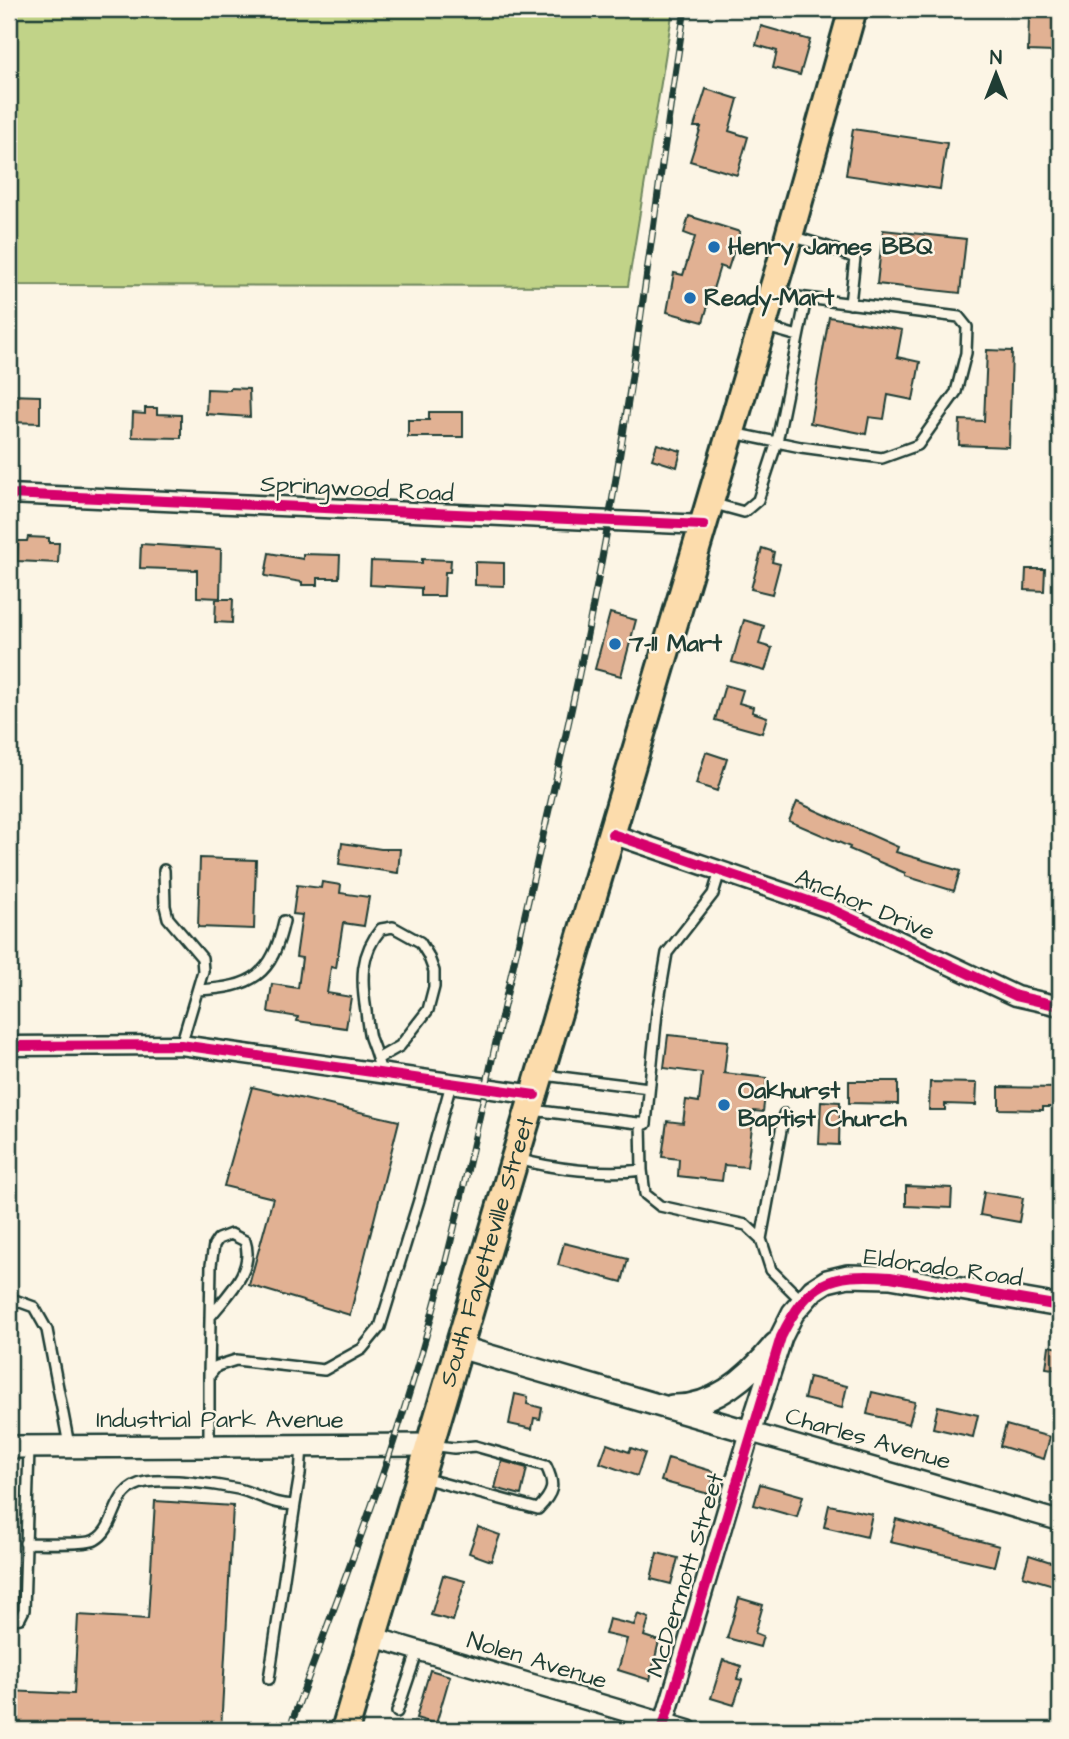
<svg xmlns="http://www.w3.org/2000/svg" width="1069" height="1739" font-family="'Architects Daughter',sans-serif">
  <rect width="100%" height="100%" fill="#fcf5e5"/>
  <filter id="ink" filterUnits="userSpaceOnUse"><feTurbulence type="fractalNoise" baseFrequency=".0143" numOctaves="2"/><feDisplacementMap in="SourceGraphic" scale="14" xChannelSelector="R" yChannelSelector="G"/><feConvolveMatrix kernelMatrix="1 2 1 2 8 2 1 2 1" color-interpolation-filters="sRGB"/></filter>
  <g filter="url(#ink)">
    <path fill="#c1d388" stroke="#70885e" stroke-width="2" d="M 9,9 L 673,9 L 628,286 L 9,285 Z"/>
    <path fill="#e1b193" stroke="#1f3d34" stroke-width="2" d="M 1029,16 L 1055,16 L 1054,52 L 1028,51 Z
      M 761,26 L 810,40 L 800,75 L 773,68 L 777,51 L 756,45 Z
      M 706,89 L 738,99 L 729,131 L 748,137 L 737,175 L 690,161 L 701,127 L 694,127 Z
      M 853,129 L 947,143 L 940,189 L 846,175 Z
      M 689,216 L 740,232 L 728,269 L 720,266 L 703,322 L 667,312 L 674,273 L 683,275 L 695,237 L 684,233 Z
      M 883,230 L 966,239 L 960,293 L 877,284 Z
      M 829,317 L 902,330 L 897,357 L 920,362 L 913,400 L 888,395 L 884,419 L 869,417 L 866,434 L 810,423 Z
      M 987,350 L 1012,351 L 1009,447 L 959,445 L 960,420 L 984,421 Z
      M 230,388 L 249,389 L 250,417 L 206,414 L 207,389 L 230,390 Z
      M 9,395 L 40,396 L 40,423 L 9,422 Z
      M 145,408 L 157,408 L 157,414 L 181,415 L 181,438 L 132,437 L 133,413 L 145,414 Z
      M 429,412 L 463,412 L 463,437 L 408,437 L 408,420 L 429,420 Z
      M 657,444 L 681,451 L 677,467 L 652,459 Z
      M 28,537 L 49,538 L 49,543 L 59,543 L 58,563 L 17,561 L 18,541 L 27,541 Z
      M 141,544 L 221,549 L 220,598 L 197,597 L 197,570 L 140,568 Z
      M 762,548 L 774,552 L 772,562 L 780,564 L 772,594 L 751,589 Z
      M 269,553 L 303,559 L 303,554 L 340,555 L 339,578 L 318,578 L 318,585 L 302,585 L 302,582 L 265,576 Z
      M 422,559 L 451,560 L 450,572 L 445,572 L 444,596 L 421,596 L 421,588 L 370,585 L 371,561 L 422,563 Z
      M 475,562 L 504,563 L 504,586 L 475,585 Z
      M 1026,569 L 1045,569 L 1044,591 L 1025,590 Z
      M 216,599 L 233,599 L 232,623 L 215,622 Z
      M 610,613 L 636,620 L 621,676 L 595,669 Z
      M 744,620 L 764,626 L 759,644 L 772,648 L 765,671 L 732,662 Z
      M 725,685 L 743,690 L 739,703 L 753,707 L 752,712 L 767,717 L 762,733 L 715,720 Z
      M 706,752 L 727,759 L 717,791 L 696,784 Z
      M 797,802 L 898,847 L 896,852 L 960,871 L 954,891 L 905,876 L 905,873 L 849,849 L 850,847 L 789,821 Z
      M 342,843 L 381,849 L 400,849 L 398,873 L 339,864 Z
      M 200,858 L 256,860 L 254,929 L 198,927 Z
      M 322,882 L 341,885 L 340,893 L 369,897 L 364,926 L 343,923 L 336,968 L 331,967 L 327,993 L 351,997 L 346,1028 L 297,1021 L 298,1017 L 268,1012 L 272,984 L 298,988 L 302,958 L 296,957 L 302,915 L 293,914 L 297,885 L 321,888 Z
      M 668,1035 L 728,1041 L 724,1073 L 767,1078 L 763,1112 L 754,1111 L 747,1167 L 724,1165 L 722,1181 L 678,1176 L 679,1159 L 662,1157 L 667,1121 L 683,1123 L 686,1100 L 699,1102 L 702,1073 L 664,1068 Z
      M 849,1081 L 898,1081 L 898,1104 L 849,1103 Z
      M 930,1082 L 977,1083 L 976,1105 L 945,1104 L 945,1110 L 929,1110 Z
      M 252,1087 L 399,1121 L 350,1315 L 249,1285 L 273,1198 L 224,1186 Z
      M 999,1087 L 1060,1088 L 1060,1107 L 1043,1107 L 1043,1110 L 999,1109 Z
      M 821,1101 L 840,1102 L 839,1145 L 819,1144 Z
      M 906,1186 L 952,1188 L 951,1208 L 906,1206 Z
      M 984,1192 L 1023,1198 L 1019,1222 L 980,1215 Z
      M 564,1243 L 628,1259 L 622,1282 L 558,1265 Z
      M 1049,1346 L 1060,1348 L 1060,1370 L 1046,1368 Z
      M 809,1377 L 847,1386 L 842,1408 L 804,1399 Z
      M 872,1392 L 915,1402 L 909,1424 L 867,1414 Z
      M 515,1394 L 528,1397 L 527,1404 L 542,1408 L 540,1419 L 534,1418 L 532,1429 L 509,1424 Z
      M 938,1406 L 978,1415 L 973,1437 L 933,1428 Z
      M 1006,1425 L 1050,1437 L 1044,1459 L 1000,1446 Z
      M 607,1444 L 629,1452 L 631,1448 L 645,1453 L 637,1476 L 600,1463 Z
      M 668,1458 L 715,1472 L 709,1494 L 661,1481 Z
      M 502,1461 L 527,1468 L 521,1495 L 495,1488 Z
      M 760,1484 L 803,1496 L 797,1517 L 754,1505 Z
      M 155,1501 L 233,1506 L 221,1730 L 9,1730 L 9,1691 L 74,1694 L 78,1615 L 148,1619 Z
      M 829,1505 L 872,1514 L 867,1537 L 824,1527 Z
      M 896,1519 L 999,1546 L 994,1566 L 890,1542 Z
      M 478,1527 L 500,1535 L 491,1561 L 469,1553 Z
      M 657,1553 L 678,1558 L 671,1584 L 651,1579 Z
      M 1029,1555 L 1060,1565 L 1060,1587 L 1023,1576 Z
      M 443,1575 L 465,1581 L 453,1621 L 431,1615 Z
      M 739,1598 L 763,1605 L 755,1633 L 763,1636 L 760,1647 L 727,1638 Z
      M 638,1614 L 649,1618 L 644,1636 L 659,1641 L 650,1680 L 618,1670 L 627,1639 L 605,1634 L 609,1619 L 634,1625 Z
      M 723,1660 L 741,1666 L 737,1679 L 742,1680 L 734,1705 L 711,1698 Z
      M 430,1670 L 450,1676 L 436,1724 L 416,1718 Z"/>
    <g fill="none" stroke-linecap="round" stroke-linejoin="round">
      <g stroke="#1f3d34" stroke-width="14">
        <path id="service" d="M 791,236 L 828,247 L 855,258 L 850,304
          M 766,327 L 798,336
          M 733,433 L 801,447 L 882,458 L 918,445 L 956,392 L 966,353 L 967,327 L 959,317 L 798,297 L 777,291
          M 711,503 L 744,512 L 758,500 L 777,442 L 806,298
          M 164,870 L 165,906 L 168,918 L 202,958 L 203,971 L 181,1045
          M 198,990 C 253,987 272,976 284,921
          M 379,1058 L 400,1046 L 428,1010 L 434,987 L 434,971 L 428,955 L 420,942 L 393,927 L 381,929 C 360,954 361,980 366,1011 C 367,1020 368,1030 370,1038 C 375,1051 379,1061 381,1075
          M 544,1075 L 649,1088
          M 532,1110 L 646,1124 L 657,1012 L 667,953 L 713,894 L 720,871
          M 641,1123 L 642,1170 L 645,1194 L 660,1206 L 746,1225 L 761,1239 L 771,1270 L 802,1301
          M 518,1159 C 553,1169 605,1175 642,1170
          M 761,1239 L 784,1114
          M 9,1301 L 12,1299 L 34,1307 L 47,1330 L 69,1445
          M 209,1376 L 211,1265 L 214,1245 L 218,1239 L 231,1234 L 245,1241 C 255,1271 227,1295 210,1317
          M 209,1446 L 209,1376 L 217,1366 L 236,1360 L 324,1370 L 362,1349 L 380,1327 L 419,1200 L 451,1084
          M 423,1478 L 538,1509 C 553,1493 556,1486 546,1466 L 475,1446 L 454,1448 L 431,1445
          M 25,1543 C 38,1543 87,1545 95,1540 C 119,1527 110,1488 146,1482 C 171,1478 213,1484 238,1489 C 256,1493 276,1507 295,1504 L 300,1474 L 302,1446
          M 9,1620 L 20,1618 L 24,1610 L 29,1449
          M 269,1679 L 295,1504
          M 397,1712 L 418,1650"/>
      </g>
      <g stroke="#1f3d34" stroke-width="23">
        <path id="minor" d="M 9,494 L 704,525
          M 612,834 L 829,908 L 1016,996 L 1060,1006
          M 9,1046 L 181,1045 L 535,1095
          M 373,1637 L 688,1730
          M 662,1730 L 750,1432 L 1060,1521"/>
      </g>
      <g stroke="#1f3d34" stroke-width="26">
        <path id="tertiary" d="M 459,1347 L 750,1432 L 781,1337 L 793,1313 L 813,1290 L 827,1281 L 848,1276 L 890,1277 L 1060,1306
          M 672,1406 C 715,1408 750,1375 775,1344
          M 9,1447 L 431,1445"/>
      </g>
      <g stroke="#1f3d34" stroke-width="32">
        <g id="primary">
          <path id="s1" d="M 345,1730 L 789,236 L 853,9"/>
        </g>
      </g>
      <use href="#service" stroke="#fcf5e5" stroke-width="9"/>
      <use href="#minor" stroke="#fcf5e5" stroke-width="18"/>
      <use href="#tertiary" stroke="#fcf5e5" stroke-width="21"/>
      <use href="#primary" stroke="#fcdcac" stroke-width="26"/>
      <g stroke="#1f3d34" stroke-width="7">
        <path id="rail" d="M 289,1730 C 330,1616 376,1503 411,1387 C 449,1265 474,1139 502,1015 C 539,850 580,686 609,519 C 639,350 658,179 685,9"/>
      </g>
      <use href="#rail" stroke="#fcf5e5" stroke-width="4.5" stroke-dasharray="13" stroke-linecap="butt"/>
      <g stroke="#fcf5e5" stroke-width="15">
        <path id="cycleway" d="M 9,494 L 704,525
          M 612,834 L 829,908 L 1016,996 L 1060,1006
          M 9,1046 L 181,1045 L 535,1095
          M 662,1730 L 781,1337 C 808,1282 830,1272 890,1277 L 1060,1306"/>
      </g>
      <use href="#cycleway" stroke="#d6006c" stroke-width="10"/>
    </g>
  </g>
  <g fill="#1f6fb2" stroke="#fcf5e5" stroke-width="2.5">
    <circle cx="714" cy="247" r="7"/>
    <circle cx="690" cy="298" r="7"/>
    <circle cx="615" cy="644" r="7"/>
    <circle cx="724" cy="1105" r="7"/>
  </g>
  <g text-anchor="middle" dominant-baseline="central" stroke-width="5" stroke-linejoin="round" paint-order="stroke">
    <g font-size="24" font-weight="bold" fill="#1f3d34" stroke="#fcf5e5" text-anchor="start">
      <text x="728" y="247">Henry James BBQ</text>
      <text x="704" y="298">Ready-Mart</text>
      <text x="629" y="644">7-11 Mart</text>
      <text x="738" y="1091">Oakhurst<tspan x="738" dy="28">Baptist Church</tspan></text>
    </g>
    <g font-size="24" fill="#1f3d34" stroke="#fcf5e5">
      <text transform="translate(357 489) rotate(3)">Springwood Road</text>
      <text transform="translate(865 905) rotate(23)">Anchor Drive</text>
      <text stroke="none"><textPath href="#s1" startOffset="499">South Fayetteville Street</textPath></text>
      <text transform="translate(943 1268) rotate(8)">Eldorado Road</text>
      <text x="220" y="1420">Industrial Park Avenue</text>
      <text transform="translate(868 1439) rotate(16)">Charles Avenue</text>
      <text transform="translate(686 1575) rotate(-73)">McDermott Street</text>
      <text transform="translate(537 1661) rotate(17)">Nolen Avenue</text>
    </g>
  </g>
  <rect width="1069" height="1739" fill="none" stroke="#fcf5e5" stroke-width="35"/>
  <rect x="18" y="18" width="1034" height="1704" fill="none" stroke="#1f3d34" stroke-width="2.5" filter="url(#ink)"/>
  <g transform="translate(996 74)" stroke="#fcf5e5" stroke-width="5" paint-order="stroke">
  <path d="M0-5L12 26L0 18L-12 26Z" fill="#1f3d34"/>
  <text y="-10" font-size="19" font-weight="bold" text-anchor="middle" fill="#1f3d34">N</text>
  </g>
</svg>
